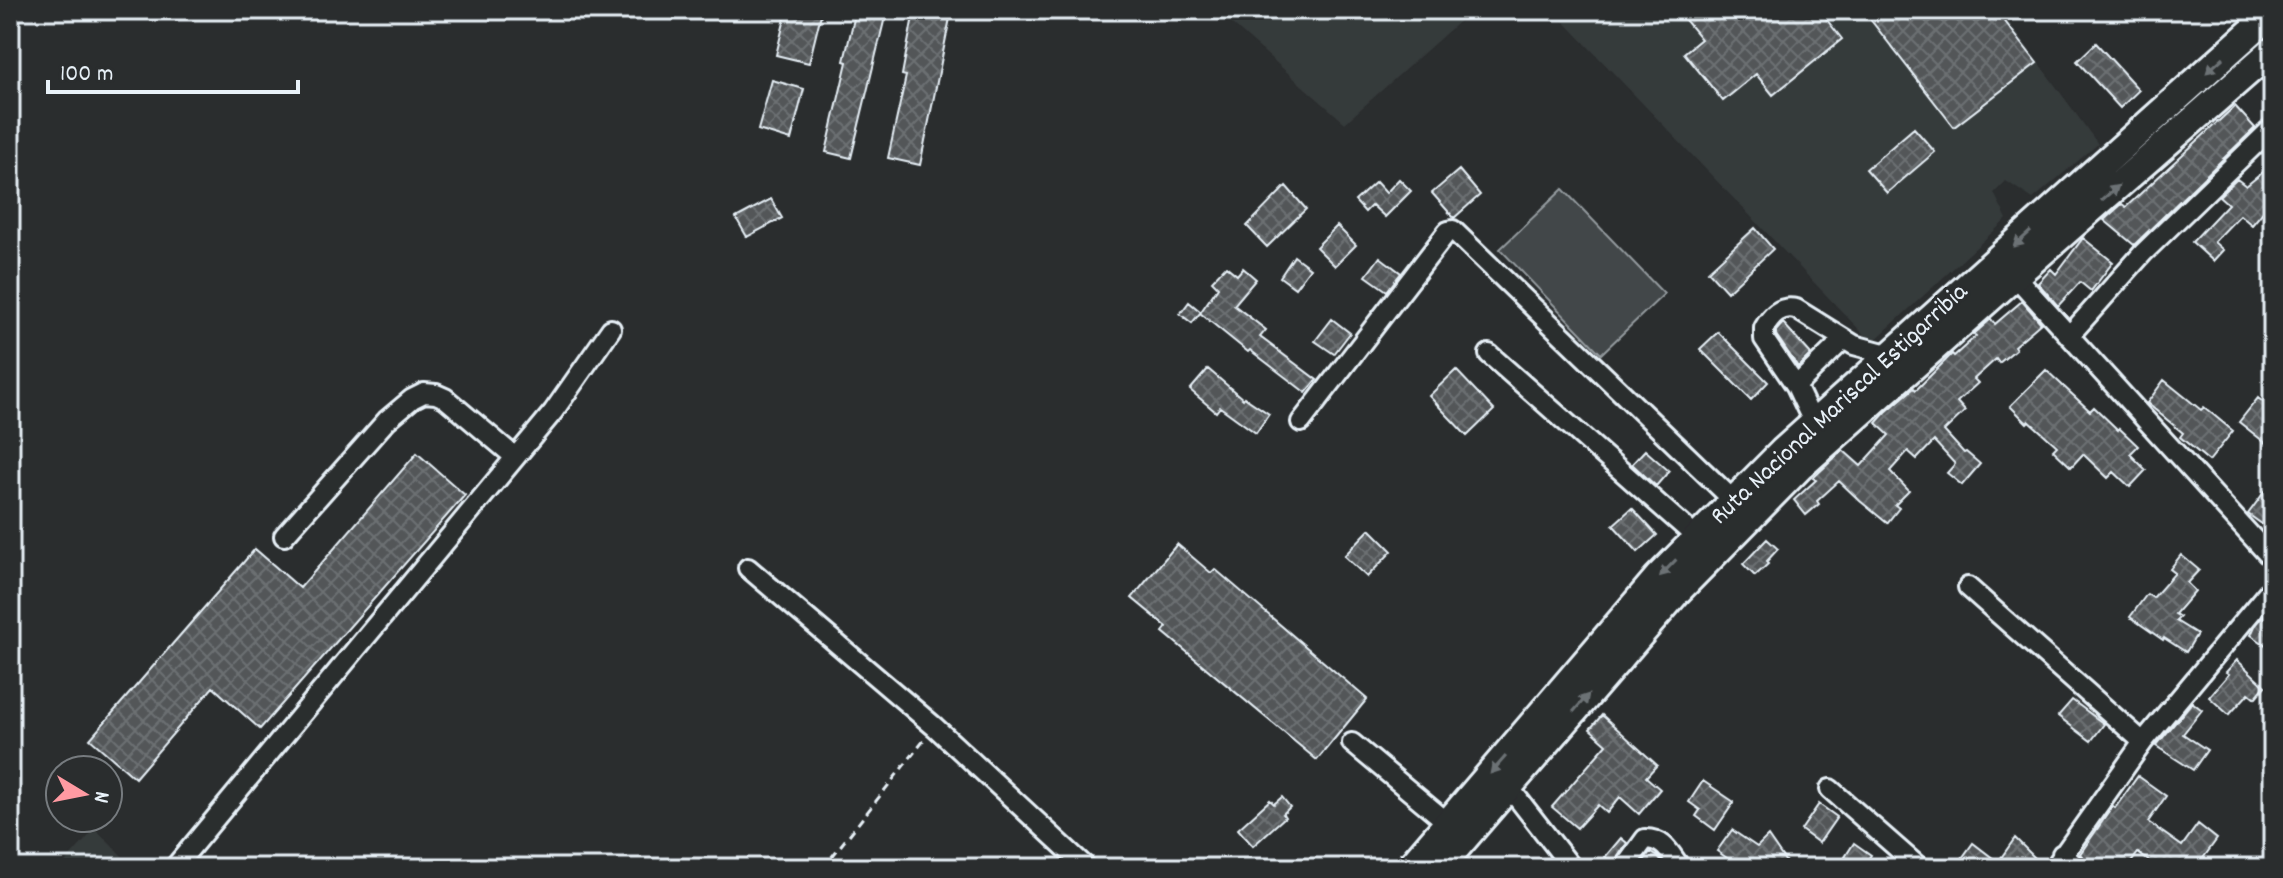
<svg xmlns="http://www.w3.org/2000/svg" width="2283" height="878" font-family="Dekko,sans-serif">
  <defs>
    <pattern id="building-cross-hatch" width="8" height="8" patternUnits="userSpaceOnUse" patternTransform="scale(2)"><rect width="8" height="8" fill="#535759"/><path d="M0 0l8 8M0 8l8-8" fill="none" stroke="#6c7072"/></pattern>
  </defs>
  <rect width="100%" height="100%" fill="#2a2d2e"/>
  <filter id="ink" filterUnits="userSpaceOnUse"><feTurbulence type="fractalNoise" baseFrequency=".0125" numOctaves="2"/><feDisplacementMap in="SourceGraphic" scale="16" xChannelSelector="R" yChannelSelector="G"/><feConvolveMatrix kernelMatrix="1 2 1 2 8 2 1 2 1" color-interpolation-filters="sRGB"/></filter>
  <g filter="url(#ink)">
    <path fill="#363a3b" d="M 1216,10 L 1472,10 L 1345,123 Z
      M 1553,10 L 2000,10 L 2098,144 L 2033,199 L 2006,181 L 1994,193 L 2007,219 L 1872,343 Z
      M 95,829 L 134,868 L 60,868 Z"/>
    <path fill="#424648" stroke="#959ca0" stroke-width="2" d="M 1563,189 L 1664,294 L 1601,354 L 1500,249 Z"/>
    <path fill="url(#building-cross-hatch)" stroke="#e8f1f8" stroke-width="2" d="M 787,10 L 822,10 L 809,63 L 776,55 Z
      M 856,10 L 885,17 L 851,158 L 826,152 L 847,62 L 844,61 Z
      M 1677,10 L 1819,10 L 1842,39 L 1773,95 L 1756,74 L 1723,101 L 1684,53 L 1701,39 Z
      M 1863,10 L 1948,10 L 1953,16 L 1960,10 L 1996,10 L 2037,63 L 1954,127 Z
      M 914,11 L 950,18 L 920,165 L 888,158 L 906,76 L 902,75 Z
      M 2096,43 L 2139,90 L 2120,108 L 2077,61 Z
      M 772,80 L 804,89 L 791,140 L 758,130 Z
      M 2235,106 L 2255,128 L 2134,245 L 2104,220 L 2122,204 L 2126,207 Z
      M 1914,128 L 1935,152 L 1887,193 L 1866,169 Z
      M 2267,169 L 2273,177 L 2273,196 L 2264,203 L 2268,206 L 2252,225 L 2240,215 L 2214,242 L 2223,250 L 2213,261 L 2192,242 L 2228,204 L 2219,196 L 2237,179 L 2246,186 Z
      M 1459,170 L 1480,195 L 1454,218 L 1432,193 Z
      M 1399,179 L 1411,191 L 1385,217 L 1372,205 L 1365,212 L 1355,201 L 1376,182 L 1386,193 Z
      M 1286,186 L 1306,209 L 1267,247 L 1247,226 Z
      M 771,199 L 782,218 L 747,237 L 736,218 Z
      M 1337,226 L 1356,245 L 1335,266 L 1316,247 Z
      M 1755,228 L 1773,249 L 1727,292 L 1708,271 Z
      M 2083,238 L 2113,262 L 2091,291 L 2080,282 L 2058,306 L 2038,283 L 2051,269 L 2056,274 Z
      M 1294,256 L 1310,268 L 1295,288 L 1280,277 Z
      M 1380,257 L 1401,273 L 1387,291 L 1366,276 Z
      M 1226,266 L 1237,275 L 1243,268 L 1256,279 L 1234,305 L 1266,330 L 1260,337 L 1317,380 L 1306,393 L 1250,350 L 1248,352 L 1200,313 L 1218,287 L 1212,281 Z
      M 2022,301 L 2041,323 L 2014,346 L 2016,349 L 1999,363 L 1996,359 L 1974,379 L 1978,383 L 1957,402 L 1965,411 L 1944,431 L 1964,453 L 1966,452 L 1980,464 L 1962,485 L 1947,473 L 1955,464 L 1934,441 L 1917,459 L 1908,451 L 1890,471 L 1909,491 L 1895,505 L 1899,508 L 1887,523 L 1860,501 L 1839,481 L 1817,501 L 1819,504 L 1806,515 L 1794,500 L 1816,480 L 1813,478 L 1843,450 L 1861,466 L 1889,435 L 1876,423 L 1886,412 L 1914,388 L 1916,390 L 1952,354 L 1954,356 L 1976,336 L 1974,334 L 1991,319 L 1995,324 Z
      M 1189,302 L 1201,312 L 1192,323 L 1180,314 Z
      M 1332,319 L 1350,333 L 1334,354 L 1315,341 Z
      M 1783,323 L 1811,354 L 1798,367 L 1776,335 L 1776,331 Z
      M 1718,332 L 1768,382 L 1751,400 L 1700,349 Z
      M 1208,369 L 1243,399 L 1244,397 L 1269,414 L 1256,433 L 1220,407 L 1216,412 L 1190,390 Z
      M 1456,370 L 1494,410 L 1467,436 L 1429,396 Z
      M 2046,370 L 2090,411 L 2094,407 L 2118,430 L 2119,428 L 2138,446 L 2130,454 L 2146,470 L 2130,487 L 2114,472 L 2108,478 L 2083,454 L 2071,467 L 2053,450 L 2057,446 L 2029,421 L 2027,423 L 2010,406 Z
      M 2164,380 L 2201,410 L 2204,407 L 2233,431 L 2209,461 L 2180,437 L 2183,433 L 2147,403 Z
      M 2258,398 L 2273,410 L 2273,449 L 2239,422 Z
      M 1645,450 L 1669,471 L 1656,486 L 1632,464 Z
      M 417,453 L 465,495 L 260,729 L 213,687 L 135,778 L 90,739 L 255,549 L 300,588 Z
      M 2265,491 L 2273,497 L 2273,532 L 2248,514 Z
      M 1632,508 L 1657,535 L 1638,552 L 1613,525 Z
      M 1370,529 L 1392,551 L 1367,577 L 1344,556 Z
      M 1767,539 L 1778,549 L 1766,562 L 1768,564 L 1755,576 L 1743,564 Z
      M 1177,544 L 1211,573 L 1215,569 L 1367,699 L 1317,760 L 1163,632 L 1167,627 L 1132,598 Z
      M 2181,555 L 2199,570 L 2187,583 L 2195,591 L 2175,614 L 2180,617 L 2176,621 L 2197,634 L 2186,652 L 2164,638 L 2163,640 L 2130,617 L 2147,594 L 2153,598 L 2175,573 L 2170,569 Z
      M 2273,605 L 2273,650 L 2251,635 L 2255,626 Z
      M 2237,660 L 2265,686 L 2255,698 L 2249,693 L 2229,715 L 2209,697 L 2229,674 L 2226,672 Z
      M 2072,700 L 2104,724 L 2091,741 L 2058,716 Z
      M 2192,702 L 2202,710 L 2183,734 L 2207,750 L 2193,770 L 2156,746 Z
      M 1602,715 L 1657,765 L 1646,777 L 1660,789 L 1639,814 L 1620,797 L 1607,813 L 1598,805 L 1577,828 L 1552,807 L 1607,744 L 1590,729 Z
      M 2138,776 L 2166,796 L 2148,822 L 2182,846 L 2198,824 L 2217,839 L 2196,868 L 2158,868 L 2138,853 L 2127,868 L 2090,868 L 2086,860 L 2080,854 L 2113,806 L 2115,808 Z
      M 1703,781 L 1734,802 L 1715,830 L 1696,816 L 1700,810 L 1689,802 Z
      M 1282,797 L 1290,807 L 1283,814 L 1285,817 L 1253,846 L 1238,829 L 1270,800 L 1274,804 Z
      M 1819,804 L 1837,817 L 1819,843 L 1801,830 Z
      M 1732,830 L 1757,847 L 1768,836 L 1790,868 L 1741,868 L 1717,851 Z
      M 1621,838 L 1627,843 L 1613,864 L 1605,857 Z
      M 2015,838 L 2038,861 L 2032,868 L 1970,868 L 1960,861 L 1973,843 L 1998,862 Z
      M 1854,843 L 1871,855 L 1862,868 L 1845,857 Z
      M 1650,852 L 1658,857 L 1666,868 L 1639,868 Z"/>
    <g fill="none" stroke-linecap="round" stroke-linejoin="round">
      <g stroke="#e8f1f8" stroke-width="24">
        <path id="minor" d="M 2015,276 L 2273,560
          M 2069,336 L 2143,253 L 2273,127
          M 1489,354 L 1697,538
          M 1796,386 L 1844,339
          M 1301,422 L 1448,231 L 1453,230 L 1734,501
          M 1814,424 L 1796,386 L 1764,339 L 1764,328 C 1771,316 1780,305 1796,309 L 1854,345 L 1891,355
          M 284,536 L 387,420 L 412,399 L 424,393 L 436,394 L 445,398 L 515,457
          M 748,568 L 935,727 L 1087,868
          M 1968,587 L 2143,742
          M 1352,743 L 1448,823
          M 1508,786 L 1572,868
          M 1830,789 L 1920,868
          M 2062,854 L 2078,868
          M 174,868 L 553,412 L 611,329
          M 1624,868 L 1645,839 C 1665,839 1670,854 1681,868
          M 2054,868 L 2143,742 L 2273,586"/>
      </g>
      <g stroke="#e8f1f8" stroke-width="32">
        <path id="highway" d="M 1409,868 L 1658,577 L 1783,451 L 2273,12
          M 1439,868 L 1677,592 L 1801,466 L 2015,276 L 2273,50"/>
      </g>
      <path stroke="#e8f1f8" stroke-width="3" stroke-dasharray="8 6" stroke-linecap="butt" d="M 823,868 L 925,739"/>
      <use href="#minor" stroke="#2a2d2e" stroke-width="18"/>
      <use href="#highway" stroke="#2a2d2e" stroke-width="26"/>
    </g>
    <defs><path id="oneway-solid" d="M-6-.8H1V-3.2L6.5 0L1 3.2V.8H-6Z" transform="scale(2)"/></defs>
    <g fill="#6c7275">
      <use href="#oneway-solid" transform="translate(2215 65) rotate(138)"/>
      <use href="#oneway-solid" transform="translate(2110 193) rotate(-41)"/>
      <use href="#oneway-solid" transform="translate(2022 239) rotate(138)"/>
      <use href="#oneway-solid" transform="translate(1668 568) rotate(134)"/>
      <use href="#oneway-solid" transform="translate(1581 703) rotate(-49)"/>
      <use href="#oneway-solid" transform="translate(1498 765) rotate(131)"/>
    </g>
  </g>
  <g text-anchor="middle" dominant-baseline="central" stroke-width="6" stroke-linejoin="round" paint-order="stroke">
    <g font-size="26" fill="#e8f1f8" stroke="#2a2d2e">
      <text transform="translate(1840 405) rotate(-43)">Ruta Nacional Mariscal Estigarribia</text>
    </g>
  </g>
  <rect width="2283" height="878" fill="none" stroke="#2a2d2e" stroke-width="40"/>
  <rect x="20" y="20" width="2243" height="838" fill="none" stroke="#e8f1f8" stroke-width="3" filter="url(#ink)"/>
  <g transform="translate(84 794) rotate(100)"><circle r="38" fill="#2a2d2e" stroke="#767b7f" stroke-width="2"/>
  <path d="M0-6L14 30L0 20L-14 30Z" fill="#ff9aa2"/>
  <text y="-12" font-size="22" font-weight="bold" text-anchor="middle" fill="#e8f1f8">N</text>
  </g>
  <path d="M48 80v12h250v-12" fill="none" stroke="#e8f1f8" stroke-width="4"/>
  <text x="60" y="80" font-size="24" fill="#e8f1f8" stroke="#2a2d2e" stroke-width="6" paint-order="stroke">100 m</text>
</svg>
